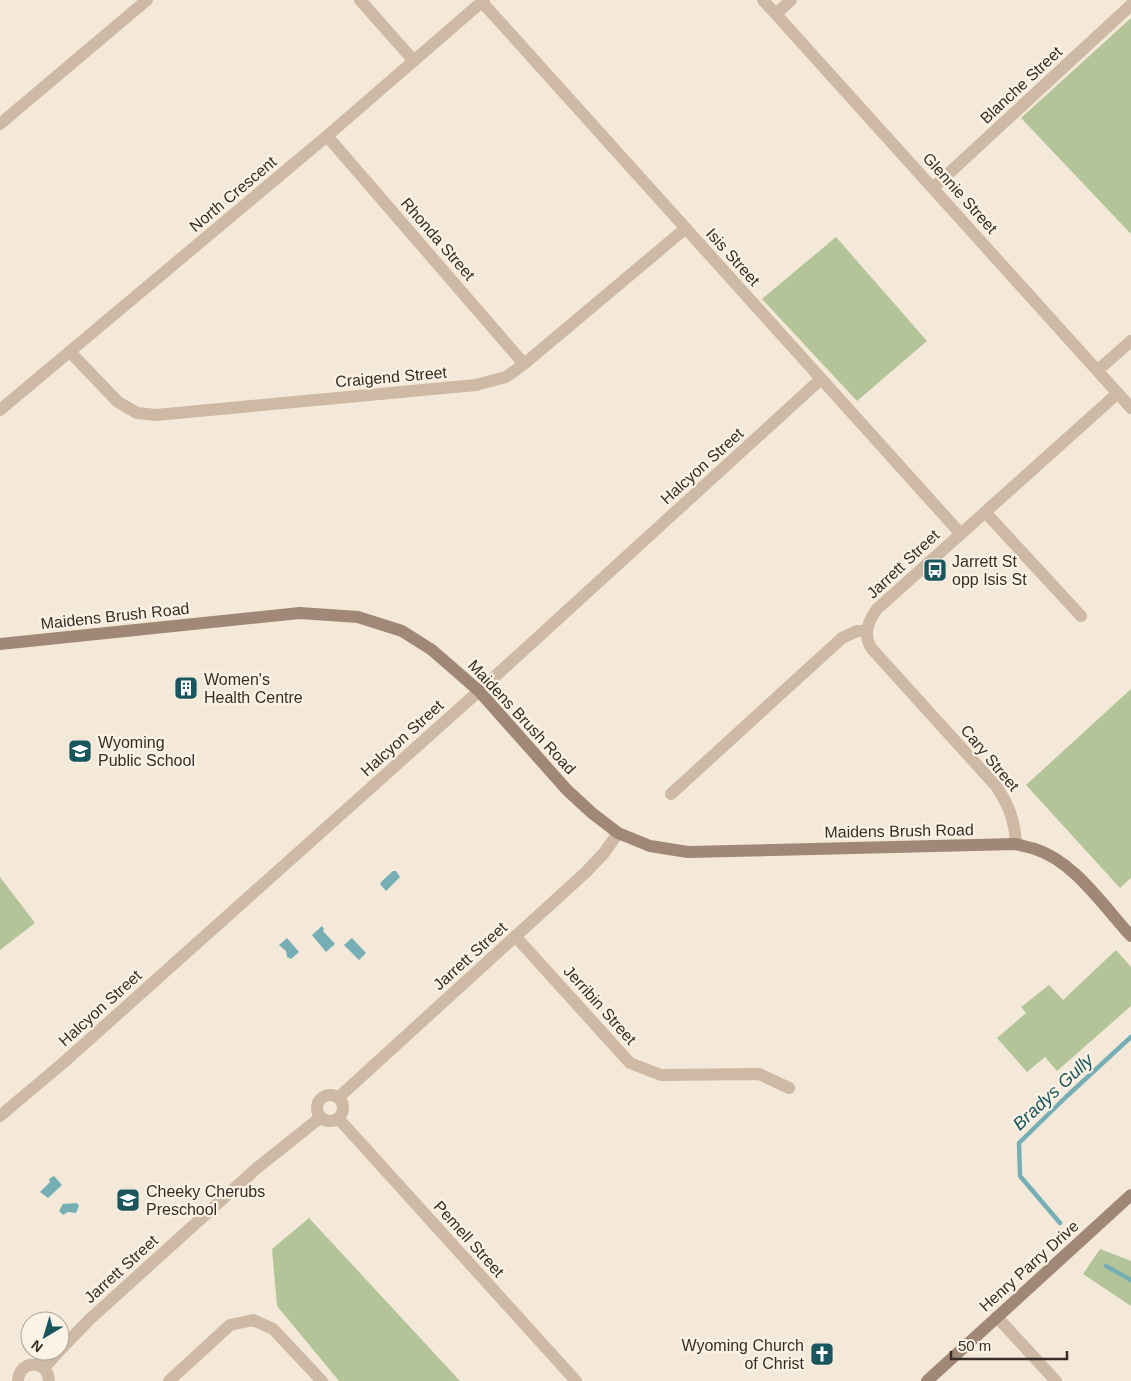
<svg xmlns="http://www.w3.org/2000/svg" width="1131" height="1381" font-family="Helvetica,sans-serif">
  <rect width="100%" height="100%" fill="#f4e9d9"/>
  <path fill="#b3c498" d="M 1131,18 L 1131,234 L 1021,118 Z
    M 836,237 L 927,341 L 857,401 L 762,299 Z
    M 1131,689 L 1131,878 L 1120,888 L 1026,785 Z
    M 0,877 L 35,923 L 0,950 Z
    M 1116,950 L 1131,967 L 1131,1006 L 1057,1071 L 1045,1057 L 1027,1072 L 997,1038 L 1026,1013 L 1021,1007 L 1049,985 L 1063,1000 Z
    M 309,1218 L 460,1381 L 339,1381 L 277,1306 L 272,1249 Z
    M 1100,1249 L 1131,1261 L 1131,1306 L 1083,1274 Z"/>
  <path fill="#75aeb4" d="M 393,871 L 396,871 L 400,877 L 386,891 L 380,884 L 382,881 Z
    M 322,926 L 324,929 L 323,931 L 335,944 L 326,952 L 312,935 Z
    M 287,938 L 299,952 L 291,959 L 287,957 L 286,951 L 279,945 Z
    M 352,938 L 366,953 L 359,960 L 344,945 Z
    M 54,1176 L 62,1185 L 48,1198 L 40,1192 L 50,1182 L 49,1179 Z
    M 77,1203 L 79,1206 L 76,1213 L 68,1212 L 63,1215 L 59,1211 L 63,1204 Z"/>
  <g fill="none" stroke-linecap="round" stroke-linejoin="round">
    <path stroke="#75aeb4" stroke-width="4.5" d="M 1060,1223 L 1020,1176 L 1019,1143 L 1067,1096 L 1131,1037
      M 1106,1266 L 1131,1280"/>
    <path stroke="#cdb9a4" stroke-width="12" d="M 360,0 L 414,61
      M 763,0 L 1131,408
      M 482,2 L 960,533
      M 776,14 L 791,0
      M 0,124 L 147,0
      M 327,136 L 524,364
      M 933,188 L 1131,5
      M 70,352 L 118,402 L 137,413 L 156,415 L 476,385 L 506,377 L 524,364 L 686,228
      M 1098,370 L 1131,341
      M 0,410 L 327,136 L 484,0
      M 985,512 L 1081,616
      M 671,794 L 842,638 L 857,631 L 867,631
      M 1016,844 C 1015,822 1009,805 996,786 L 872,649 C 862,635 868,621 877,609 L 1118,393
      M 515,936 L 630,1063 L 661,1075 L 759,1074 L 789,1088
      M317 1108a13 13 0 1 1 26 0a13 13 0 1 1-26 0Z
      M 339,1097 L 586,872 L 604,853 L 618,833
      M 0,1116 L 63,1063 L 479,691 L 821,379
      M 338,1118 L 576,1381
      M 997,1317 L 1056,1381
      M 60,1350 L 90,1319 L 257,1168 L 321,1117
      M 44,1368 L 59,1351
      M 18,1381 C 19,1359 48,1359 49,1381
      M 169,1381 L 230,1325 L 253,1320 L 273,1329 L 322,1381"/>
    <path stroke="#a18775" stroke-width="12" d="M 0,644 L 300,613 L 358,617 L 402,631 L 432,650 L 479,691 L 567,790 L 592,813 L 618,833 L 650,846 L 688,852 L 1016,844 C 1022,846 1029,847 1035,849 C 1074,861 1104,907 1131,936
      M 927,1381 L 1131,1195"/>
  </g>
  <defs>
    <g id="bus-square" transform="scale(1.25)"><rect x="-9" y="-9" width="18" height="18" rx="4" fill="#18555d" stroke="#fbf2e6"/><path d="M-5-6H5V4H4V6H2V4H-2V6H-4V4H-5ZM-3.5-4V0h7V-4ZM-3.5 1.2v1.5H-2V1.2ZM2 1.2v1.5H3.5V1.2Z" fill="#fff"/></g>
    <g id="building-square" transform="scale(1.25)"><rect x="-9" y="-9" width="18" height="18" rx="4" fill="#18555d" stroke="#fbf2e6"/><path d="M-4-6H4V6H1V3H-1V6H-4ZM-2.5-4.3h1.7v1.8h-1.7ZM.8-4.3h1.7v1.8H.8ZM-2.5-1h1.7V.8h-1.7ZM.8-1h1.7V.8H.8Z" fill="#fff"/></g>
    <g id="school-square" transform="scale(1.25)"><rect x="-9" y="-9" width="18" height="18" rx="4" fill="#18555d" stroke="#fbf2e6"/><path d="M0-5L7-2L0 1L-7-2ZM-4 1L0 2.5L4 1V4Q0 6-4 4Z" fill="#fff"/></g>
    <g id="church-square" transform="scale(1.25)"><rect x="-9" y="-9" width="18" height="18" rx="4" fill="#18555d" stroke="#fbf2e6"/><path d="M-1.2-6h2.4v3.5h3.3v2.4h-3.3V6h-2.4V-.1h-3.3v-2.4h3.3Z" fill="#fff"/></g>
  </defs>
  <g fill-rule="evenodd">
    <use href="#bus-square" x="935" y="570"/>
    <use href="#building-square" x="186" y="688"/>
    <use href="#school-square" x="80" y="751"/>
    <use href="#school-square" x="128" y="1200"/>
    <use href="#church-square" x="822" y="1354"/>
  </g>
  <g text-anchor="middle" dominant-baseline="central" stroke-width="4.5" stroke-linejoin="round" paint-order="stroke">
    <g font-size="16" fill="#382d26" stroke="#fbf2e6">
      <text transform="translate(1021 85) rotate(-43)">Blanche Street</text>
      <text transform="translate(960 193) rotate(48)">Glennie Street</text>
      <text transform="translate(233 194) rotate(-40)">North Crescent</text>
      <text transform="translate(438 239) rotate(49)">Rhonda Street</text>
      <text transform="translate(733 257) rotate(48)">Isis Street</text>
      <text transform="translate(391 377) rotate(-5)">Craigend Street</text>
      <text transform="translate(702 466) rotate(-42)">Halcyon Street</text>
      <text transform="translate(903 564) rotate(-43)">Jarrett Street</text>
      <text transform="translate(115 616) rotate(-6)">Maidens Brush Road</text>
      <text transform="translate(522 717) rotate(47)">Maidens Brush Road</text>
      <text transform="translate(402 738) rotate(-42)">Halcyon Street</text>
      <text transform="translate(990 758) rotate(50)">Cary Street</text>
      <text transform="translate(899 831) rotate(-1)">Maidens Brush Road</text>
      <text transform="translate(470 956) rotate(-42)">Jarrett Street</text>
      <text transform="translate(600 1005) rotate(48)">Jerribin Street</text>
      <text transform="translate(100 1008) rotate(-42)">Halcyon Street</text>
      <text transform="translate(469 1239) rotate(48)">Pemell Street</text>
      <text transform="translate(1029 1266) rotate(-42)">Henry Parry Drive</text>
      <text transform="translate(121 1269) rotate(-42)">Jarrett Street</text>
    </g>
    <g font-size="16" fill="#382d26" stroke="#fbf2e6" text-anchor="start">
      <text x="952" y="561">Jarrett St<tspan x="952" dy="18">opp Isis St</tspan></text>
      <text x="204" y="679">Women's<tspan x="204" dy="18">Health Centre</tspan></text>
      <text x="98" y="742">Wyoming<tspan x="98" dy="18">Public School</tspan></text>
      <text x="146" y="1191">Cheeky Cherubs<tspan x="146" dy="18">Preschool</tspan></text>
      <text x="804" y="1345" text-anchor="end">Wyoming Church<tspan x="804" dy="18">of Christ</tspan></text>
    </g>
    <g font-size="18" font-style="italic" fill="#18555d" stroke="#fbf2e6">
      <text transform="translate(1053 1092) rotate(-43)">Bradys Gully</text>
    </g>
  </g>
  <g transform="translate(45 1336) rotate(218)"><circle r="24" fill="#fbf2e6" stroke="#ada399"/>
  <path d="M0-4L9 19L0 12L-9 19Z" fill="#18555d"/>
  <text y="-8" font-size="14" font-weight="bold" text-anchor="middle" fill="#382d26">N</text>
  </g>
  <path d="M951 1351v8h116v-8" fill="none" stroke="#382d26" stroke-width="2.5"/>
  <text x="958" y="1351" font-size="15" fill="#382d26" stroke="#fbf2e6" stroke-width="4" paint-order="stroke">50 m</text>
</svg>
